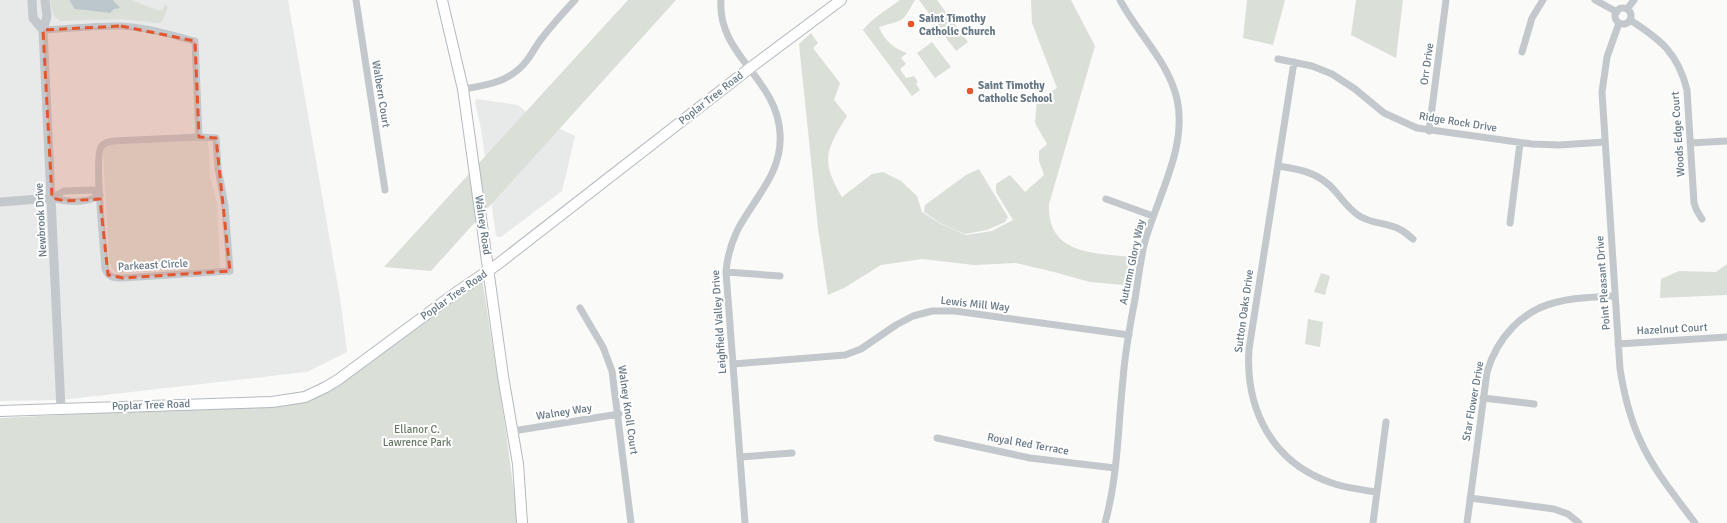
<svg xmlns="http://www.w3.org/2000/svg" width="1727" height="523" font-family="Signika,sans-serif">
  <rect width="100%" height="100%" fill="#fafaf8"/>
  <path fill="#e8e9e9" d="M 0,0 L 288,0 L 341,304 L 347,352 L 307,372 L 61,400 L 0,401 Z
    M 476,99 L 518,105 L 530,115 L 575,136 L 562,191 L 501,237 L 496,236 L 481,129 L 475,102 Z"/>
  <path fill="#dadfd7" d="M 50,0 L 69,0 C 76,15 93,9 107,13 L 110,13 L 117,4 L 113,0 L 131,0 L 157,10 L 162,10 L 165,5 L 168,7 L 162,22 L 158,23 L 121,19 L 60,21 L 53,14 Z
    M 628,0 L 676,0 L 431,271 L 384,267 Z
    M 900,0 L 915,0 C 901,25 904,19 879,27 C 884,40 893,48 907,53 L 901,58 L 906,64 L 900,69 L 906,78 L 914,76 L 918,82 L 916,84 L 920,90 L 912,96 L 863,30 C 871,19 888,9 900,0 Z
    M 919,0 L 937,0 L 968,42 L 956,51 L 944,35 L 939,38 L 935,32 L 933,19 Z
    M 1031,0 L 1071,0 L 1095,46 L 1049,204 C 1047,255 1094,253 1131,257 L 1124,285 L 1090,282 L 1054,272 L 1016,263 L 974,265 L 922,259 L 881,265 L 844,288 L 828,295 L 818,228 L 799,44 L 811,33 L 818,43 L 813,48 L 840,83 L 834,100 L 847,116 C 826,150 820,160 842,197 L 872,174 L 883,172 L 901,181 L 917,196 L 922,212 L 941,224 L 966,235 L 992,231 L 1013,220 L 996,192 L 996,184 L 1010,175 L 1025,192 L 1044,175 L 1039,161 L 1039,151 L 1047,144 L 1035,123 L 1037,100 L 1057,88 L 1032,23 Z
    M 1247,0 L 1285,0 L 1273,45 L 1243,38 Z
    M 1356,0 L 1403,0 L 1396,58 L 1351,35 Z
    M 932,42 L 951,67 L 935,78 L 917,53 Z
    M 208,140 L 210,176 L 217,203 L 220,268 L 120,273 L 114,271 L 109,262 L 103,152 L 104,148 L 109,145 Z
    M 979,169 L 1008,217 L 1005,222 L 987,230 L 965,234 L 942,224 L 924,212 L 925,205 L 966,175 Z
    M 1727,264 L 1727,295 L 1660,298 L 1661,279 L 1679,271 L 1716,272 Z
    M 1321,273 L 1330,276 L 1325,295 L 1314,292 Z
    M 482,278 L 506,432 L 518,523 L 0,523 L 0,418 L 267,405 L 317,394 Z
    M 1308,319 L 1323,322 L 1320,347 L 1305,344 Z"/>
  <path fill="#bbc7cb" d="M 69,0 L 113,0 L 120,8 L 114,9 L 110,13 L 75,9 Z"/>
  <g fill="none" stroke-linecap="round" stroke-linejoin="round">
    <g stroke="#b3babf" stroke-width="12">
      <path id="secondary" d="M 442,0 L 463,89 L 503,376 L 518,464 L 522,523
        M 0,411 L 272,402 L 305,397 L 326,387 L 339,379 L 454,294 L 498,264 L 750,68 L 841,0"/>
    </g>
    <path stroke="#c3c8cc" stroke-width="7" d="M 356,0 L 385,190
      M 721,0 C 717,55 777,78 780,133 C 783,173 754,198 737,231 C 731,244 727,258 726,272 L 745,523
      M 1595,0 L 1617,12
      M1615 16a8 8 0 1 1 16 0a8 8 0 1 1-16 0Z
      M 1627,9 L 1634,0
      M 1630,20 C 1660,39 1678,53 1687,90 L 1694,203 L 1697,211 L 1702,219
      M 1619,23 L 1607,57 L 1602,92 L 1620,369 C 1624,394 1630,419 1641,442 C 1654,471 1676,497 1695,523
      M 43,30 C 69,29 95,25 120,26 C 146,27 171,35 195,41 L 199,137 L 216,138 L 218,168 L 225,206 L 230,271 L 123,278 C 114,278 109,278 105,269 C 104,251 94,157 101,147 C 104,142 109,142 114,141 L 199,137
      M 1522,52 L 1532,18 L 1543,0
      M 1278,59 L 1312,66 L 1332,74 L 1355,89 L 1384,113 L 1417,128 L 1532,144 L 1559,145 L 1605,142
      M 1294,62 L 1249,349 C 1245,409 1272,463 1332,483 C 1346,488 1362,490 1377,492
      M 463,89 C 490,85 512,81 528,59 C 533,52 537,44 542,38 C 552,25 564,12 575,0
      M 1429,131 L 1446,0
      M 1690,143 L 1727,141
      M 1278,166 C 1300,169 1320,173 1335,191 C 1343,200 1349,210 1361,217 C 1374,224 1389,223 1401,230 C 1405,232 1409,236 1413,239
      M 93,190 L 100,195 C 86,204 67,202 52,198 L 64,191 Z
      M 1106,199 L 1153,216
      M 1510,223 L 1520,143
      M 726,272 L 780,276
      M 580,308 L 603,347 L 612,371 L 631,523
      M 1618,344 L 1727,337
      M 733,364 L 845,355 L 861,349 L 896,325 L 913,316 L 932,311 L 955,311 L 1129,335
      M 1483,398 L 1534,404
      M 513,431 L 619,414
      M 937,438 L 1030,458 L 1115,468
      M 740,457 L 792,453
      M 1470,498 L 1554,509 L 1568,514 L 1579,523
      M 1105,523 C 1118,476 1118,427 1123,379 C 1125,352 1130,325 1135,299 C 1138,281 1140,263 1144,245 C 1156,199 1188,148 1177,99 C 1168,61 1138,34 1120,0
      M 1373,523 L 1386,422
      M 1467,523 L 1487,372 C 1497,338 1522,310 1557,302 C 1576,297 1596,297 1615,296"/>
    <path stroke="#c3c8cc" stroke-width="9" d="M 32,0 L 33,18 L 43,30
      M 45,0 L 47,16 L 43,30 L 61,409
      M 0,202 L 52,198"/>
    <use href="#secondary" stroke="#fff" stroke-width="10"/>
  </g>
  <path fill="#e4572e" fill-opacity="0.2" stroke="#e4572e" stroke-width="3" stroke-dasharray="8 5" stroke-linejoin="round" d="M 121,26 L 195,41 L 199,137 L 216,138 L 230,271 L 123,278 L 108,275 L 100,199 L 65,201 L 52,198 L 43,30 Z"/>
  <g fill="#e4572e" stroke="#fff" stroke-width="1.5">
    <circle cx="911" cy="24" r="4"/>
    <circle cx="970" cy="91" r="4"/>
  </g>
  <g text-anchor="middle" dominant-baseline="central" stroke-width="4" stroke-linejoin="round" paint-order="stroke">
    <g font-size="11" font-weight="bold" fill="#657683" stroke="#fff" text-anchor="start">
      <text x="919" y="18">Saint Timothy<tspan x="919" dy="13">Catholic Church</tspan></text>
      <text x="978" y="85">Saint Timothy<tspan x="978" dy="13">Catholic School</tspan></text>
    </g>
    <g font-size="11" fill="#657683" stroke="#fff">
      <text transform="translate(1427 64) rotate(-82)">Orr Drive</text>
      <text transform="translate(381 94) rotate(81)">Walbern Court</text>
      <text transform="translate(711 98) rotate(-38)">Poplar Tree Road</text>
      <text transform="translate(1458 122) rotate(9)">Ridge Rock Drive</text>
      <text transform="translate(1678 134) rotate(-94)">Woods Edge Court</text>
      <text transform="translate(41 220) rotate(-93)">Newbrook Drive</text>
      <text transform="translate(483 225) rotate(82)">Walney Road</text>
      <text transform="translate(1132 262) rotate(-78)">Autumn Glory Way</text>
      <text transform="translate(153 265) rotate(-3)">Parkeast Circle</text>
      <text transform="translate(1603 283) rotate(-94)">Point Pleasant Drive</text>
      <text transform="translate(454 295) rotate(-35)">Poplar Tree Road</text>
      <text transform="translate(975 304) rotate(6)">Lewis Mill Way</text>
      <text transform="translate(1244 311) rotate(-82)">Sutton Oaks Drive</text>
      <text transform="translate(719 322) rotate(-94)">Leighfield Valley Drive</text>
      <text transform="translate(1672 329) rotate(-3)">Hazelnut Court</text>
      <text transform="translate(1473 401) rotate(-80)">Star Flower Drive</text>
      <text transform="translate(151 405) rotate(-2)">Poplar Tree Road</text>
      <text transform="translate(628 410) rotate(82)">Walney Knoll Court</text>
      <text transform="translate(564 412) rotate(-9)">Walney Way</text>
      <text transform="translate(1028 444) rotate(10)">Royal Red Terrace</text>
    </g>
    <g font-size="11" fill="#687a64" stroke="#fff">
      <text x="417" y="429">Ellanor C.<tspan x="417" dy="13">Lawrence Park</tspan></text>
    </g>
  </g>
</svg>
